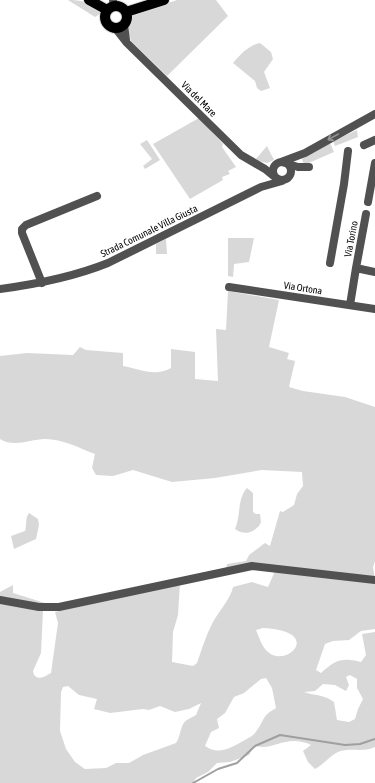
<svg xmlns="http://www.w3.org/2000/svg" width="375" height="783" font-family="'Asap Condensed',sans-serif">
  <rect width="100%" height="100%" fill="#fff"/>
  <path fill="#d8d8d8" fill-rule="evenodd" d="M 68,0 C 80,0 91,2 101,9 L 100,14 L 95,17 Z
    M 177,0 L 216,0 L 228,16 L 167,76 L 131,41 L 127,27 L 129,20 L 135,14 Z
    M 260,43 L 271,52 L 273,59 L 264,72 L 270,88 L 261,91 L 257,88 L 255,81 L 233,63 C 240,55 249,45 260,43 Z
    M 199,118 L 223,144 L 222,147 L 236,167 L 228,171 L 230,174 L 222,177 L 223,180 L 190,199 L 153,144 Z
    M 357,130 L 358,137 L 335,146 L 333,141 Z
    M 147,140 L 160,160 L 145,169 L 143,166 L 152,159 L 140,144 Z
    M 330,143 L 334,152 L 304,165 L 302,159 Z
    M 267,146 L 274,160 L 267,163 L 255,160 Z
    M 228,238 L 254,238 L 249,262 L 234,264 L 233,277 L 228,276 Z
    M 166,239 L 167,254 L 156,254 L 156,244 Z
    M 228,291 L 279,300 L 269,347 L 289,353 L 287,359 L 295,361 L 289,387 L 303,391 L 345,397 L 375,407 L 375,561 L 373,567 L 375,579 L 293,569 L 226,569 L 227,564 L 246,561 L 249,555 L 265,543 L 270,546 L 280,511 L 283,512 L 294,505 L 297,494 L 303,486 L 302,472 L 262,470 L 215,478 L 172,482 L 133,470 L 113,476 L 96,475 L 92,468 L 95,454 C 79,448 63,439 45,439 C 30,439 15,448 0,439 L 0,356 L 27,353 L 73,355 L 80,347 L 86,350 L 123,353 L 123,366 C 139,369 155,377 171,368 L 171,349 L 195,352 L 195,379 L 218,381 L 216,329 L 226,330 Z
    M 247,488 L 253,493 L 253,512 L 256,514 L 260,514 L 261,522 L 259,526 C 251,534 244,535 235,529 C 241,516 237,499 247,488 Z
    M 29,513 L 38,519 L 39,525 L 36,539 L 14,549 L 11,536 L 25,531 C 27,525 25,518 29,513 Z
    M 275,571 L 375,583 L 375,629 L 361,631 L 349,640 L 333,641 L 325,644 L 316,670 L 321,673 C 335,660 342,657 361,662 L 366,655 L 362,634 L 375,632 L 375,747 C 363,753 350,747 338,752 C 331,755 324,764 315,769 L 308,762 L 303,751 L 311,745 C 285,733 272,753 254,745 L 249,755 L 230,762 L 217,763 L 208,772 L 196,778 L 193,783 L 0,783 L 0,602 L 43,610 L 41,653 L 33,671 L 34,675 C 40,681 45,676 51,673 L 58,623 L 55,612 L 87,603 L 180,583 L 178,615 L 173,632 L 172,662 L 193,666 L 197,663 C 202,649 206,635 213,622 C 219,611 231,598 233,587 L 252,582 L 268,587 ZM 263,628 C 325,631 286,669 268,652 C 262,647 259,637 256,630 ZM 350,675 L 357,679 L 357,688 L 363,699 L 358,709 L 355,719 L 349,722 L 337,720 L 334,702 C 324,694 315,696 304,692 L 315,691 L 323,684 L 335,685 L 346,691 L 349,685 L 346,677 ZM 266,678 L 272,688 L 276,708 C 260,717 265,721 255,733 C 253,736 248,738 245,740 C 232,747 219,756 205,746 L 211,732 L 219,728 L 217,719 L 225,713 L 234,697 L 244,693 L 261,679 ZM 68,686 L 79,695 L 97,699 L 94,709 L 110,713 L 143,709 L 149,710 L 160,706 L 175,712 L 189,709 L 201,703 L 196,715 C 193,717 190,718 187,720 C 180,724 181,736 176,743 L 143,755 L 129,763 L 116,763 L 106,768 L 85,769 L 75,762 L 66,749 L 60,731 L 61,692 L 63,687 Z
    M 13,585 L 13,593 L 45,603 L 69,603 L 28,603 L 11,598 L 0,598 L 0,592 Z"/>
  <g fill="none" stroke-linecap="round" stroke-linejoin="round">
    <path stroke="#9f9f9f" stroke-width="2" d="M 193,783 L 218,769 L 237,763 L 255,746 L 280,735 L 345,745 L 360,744 L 375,739"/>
    <g stroke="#dbdbdb" stroke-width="12">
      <path id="major" d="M 89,0 L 107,10
        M105 17a11 11 0 1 1 22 0a11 11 0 1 1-22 0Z
        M 126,12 L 164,0"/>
    </g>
    <path stroke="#515151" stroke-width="8" d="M 113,0 L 114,6
      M 124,25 L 126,40
      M 116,29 L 127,43 L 241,155 L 265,169 L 276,178
      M 364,145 L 375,140
      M273 171a9 9 0 1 1 18 0a9 9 0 1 1-18 0Z
      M 281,162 L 305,153 L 375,114
      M 285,163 L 298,167 L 309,167
      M 368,202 L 375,163
      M 330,263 L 344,184 L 348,151
      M 356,268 L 366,214
      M 42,283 L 22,233 L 22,229 L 26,225 L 97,196
      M 229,287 L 375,309
      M 0,289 C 38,284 73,277 108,263 L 261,187 L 282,181
      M 350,305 L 356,268 L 375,272
      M 0,600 L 39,607 L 59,607 L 252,566 L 375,580"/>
    <use href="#major" stroke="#000" stroke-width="10"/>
  </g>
  <defs><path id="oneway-shaft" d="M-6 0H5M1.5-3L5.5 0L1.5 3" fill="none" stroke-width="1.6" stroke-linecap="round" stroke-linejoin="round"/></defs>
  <use stroke="#979797" href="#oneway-shaft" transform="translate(333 137) rotate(151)"/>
  <g text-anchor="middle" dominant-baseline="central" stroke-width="3.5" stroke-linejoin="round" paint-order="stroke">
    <g font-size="10" fill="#000" stroke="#fff">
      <text transform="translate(199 99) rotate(45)">Via del Mare</text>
      <text transform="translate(149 231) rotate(-26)">Strada Comunale Villa Giusta</text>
      <text transform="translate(351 239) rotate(-79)">Via Torino</text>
      <text transform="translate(303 288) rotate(9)">Via Ortona</text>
    </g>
  </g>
</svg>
